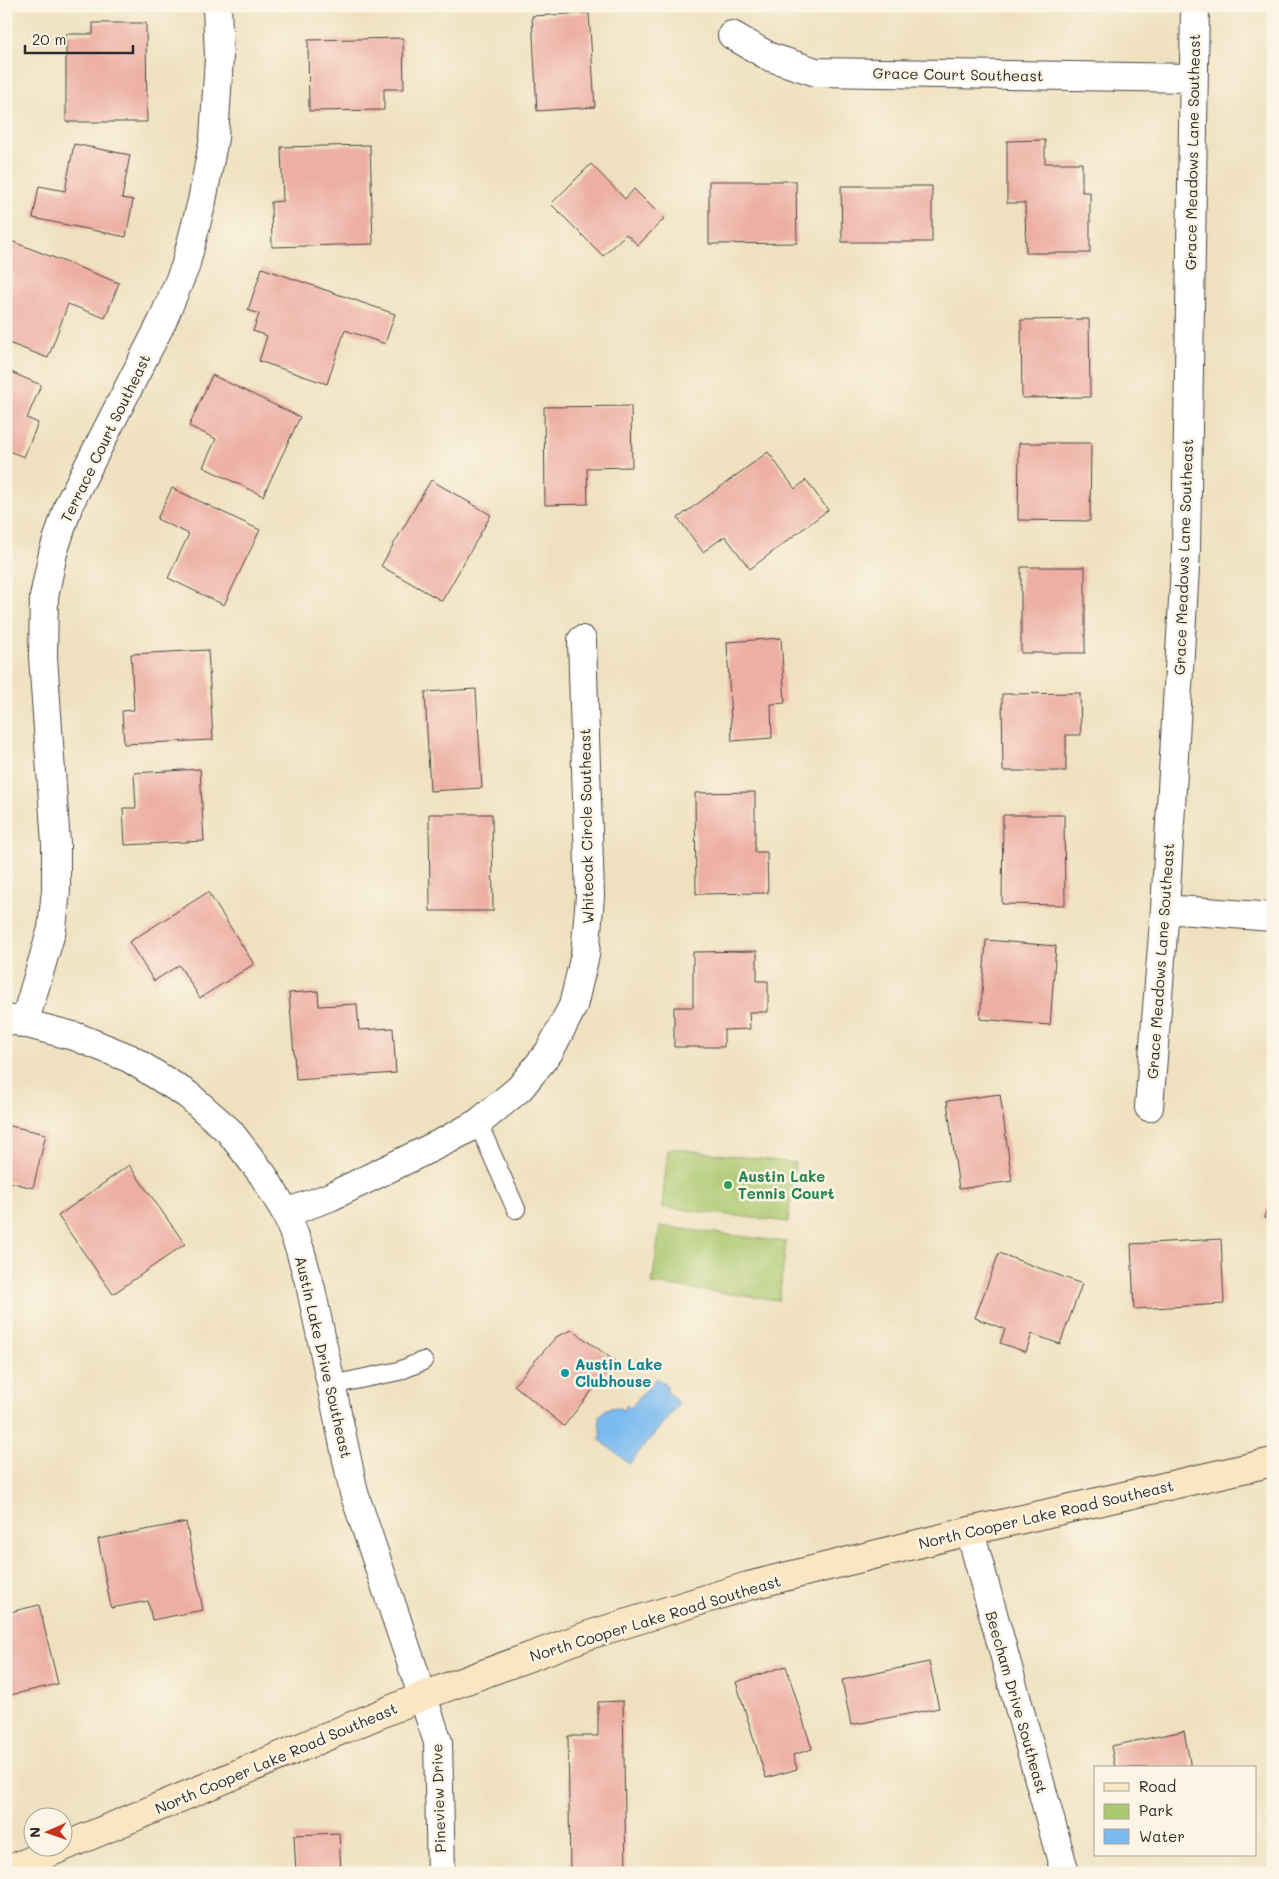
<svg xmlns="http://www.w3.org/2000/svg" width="1279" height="1879" font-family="Mali,sans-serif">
  <rect width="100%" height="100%" fill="#fcf5e5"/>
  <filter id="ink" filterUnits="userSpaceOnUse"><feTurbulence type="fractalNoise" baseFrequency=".02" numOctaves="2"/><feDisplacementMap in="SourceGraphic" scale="10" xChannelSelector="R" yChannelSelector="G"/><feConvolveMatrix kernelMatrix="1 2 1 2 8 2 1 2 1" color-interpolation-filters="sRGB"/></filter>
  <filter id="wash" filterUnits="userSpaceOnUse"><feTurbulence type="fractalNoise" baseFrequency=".0096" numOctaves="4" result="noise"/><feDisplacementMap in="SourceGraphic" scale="20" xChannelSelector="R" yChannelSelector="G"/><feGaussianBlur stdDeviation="1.12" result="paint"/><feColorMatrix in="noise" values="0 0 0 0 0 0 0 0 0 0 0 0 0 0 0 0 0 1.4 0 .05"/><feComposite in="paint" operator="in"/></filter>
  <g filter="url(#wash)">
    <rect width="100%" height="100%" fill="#efe1c0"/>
    <path fill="#acc86f" stroke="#6c7a4d" d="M 668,1148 L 795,1163 L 788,1222 L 662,1207 Z
      M 660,1226 L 786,1242 L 779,1300 L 652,1284 Z"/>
    <path fill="#7cbbf0" stroke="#54738e" d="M 657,1378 L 668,1387 L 666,1390 L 679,1404 L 629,1464 L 599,1439 L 601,1436 L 599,1417 L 606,1409 L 616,1407 L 623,1410 L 627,1405 L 630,1408 Z"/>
    <g id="blocks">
      <path fill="#edafa4" d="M 315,6 L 377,6 L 377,8 L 315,11 Z
        M 589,13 L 595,107 L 537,111 L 532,16 Z
        M 93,23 L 146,23 L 147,122 L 66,122 L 66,34 L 93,34 Z
        M 403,38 L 404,89 L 384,89 L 384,110 L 309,111 L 308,40 Z
        M 1045,140 L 1045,163 L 1082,163 L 1082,192 L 1090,192 L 1090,253 L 1026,253 L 1025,203 L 1007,203 L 1007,141 Z
        M 74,144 L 130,155 L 122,198 L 133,200 L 126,237 L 33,218 L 39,186 L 65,191 Z
        M 370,145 L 373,244 L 272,247 L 271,202 L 283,201 L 281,147 Z
        M 591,164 L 625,199 L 634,189 L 664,219 L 638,245 L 626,234 L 603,256 L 551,204 Z
        M 709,181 L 796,181 L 797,243 L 709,244 Z
        M 841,186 L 932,186 L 932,242 L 842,242 Z
        M 6,239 L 119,283 L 105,318 L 68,304 L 48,358 L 6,342 Z
        M 262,268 L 395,314 L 385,344 L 345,330 L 327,384 L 259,361 L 267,336 L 253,331 L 259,314 L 248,310 Z
        M 1089,319 L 1090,397 L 1022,398 L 1021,320 Z
        M 6,370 L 41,385 L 27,418 L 38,423 L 24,457 L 6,450 Z
        M 212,375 L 300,417 L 263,496 L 203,467 L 216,439 L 189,426 Z
        M 631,406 L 632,467 L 587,468 L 588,504 L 545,505 L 544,407 Z
        M 1019,443 L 1091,443 L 1090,521 L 1018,520 Z
        M 768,452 L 795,489 L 806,480 L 828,510 L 750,569 L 725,536 L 703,552 L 678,518 Z
        M 431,480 L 491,515 L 442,601 L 381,566 Z
        M 172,488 L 260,530 L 224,605 L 168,578 L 189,534 L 157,519 Z
        M 1021,567 L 1085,567 L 1085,653 L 1021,653 Z
        M 781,638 L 785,703 L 771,704 L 772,738 L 732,741 L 727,642 Z
        M 208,650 L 213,740 L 124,744 L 122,711 L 134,710 L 131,654 Z
        M 476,689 L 482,788 L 430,791 L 425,692 Z
        M 1080,693 L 1081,735 L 1066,735 L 1066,771 L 1003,771 L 1002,694 Z
        M 200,769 L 204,841 L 125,845 L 123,808 L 136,808 L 134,773 Z
        M 755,792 L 755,852 L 767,852 L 768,893 L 696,894 L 695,793 Z
        M 429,814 L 492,814 L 493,911 L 430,911 Z
        M 1003,815 L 1064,815 L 1065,905 L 1002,904 Z
        M 208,892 L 254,964 L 200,998 L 179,965 L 154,981 L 129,942 Z
        M 986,940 L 1056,946 L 1050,1025 L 980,1019 Z
        M 757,951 L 757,981 L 768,981 L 768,1012 L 749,1012 L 750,1029 L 724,1030 L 724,1047 L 674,1047 L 674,1007 L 693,1007 L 693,952 Z
        M 318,991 L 319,1006 L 357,1004 L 359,1030 L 393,1028 L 396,1073 L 296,1080 L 289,993 Z
        M 1000,1094 L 1012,1181 L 959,1189 L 947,1101 Z
        M 6,1125 L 46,1134 L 33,1188 L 6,1181 Z
        M 129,1165 L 185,1244 L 113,1294 L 58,1216 Z
        M 1272,1194 L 1273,1194 L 1273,1221 L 1264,1218 Z
        M 1221,1239 L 1224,1304 L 1134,1309 L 1131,1244 Z
        M 999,1253 L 1082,1284 L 1060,1344 L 1032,1334 L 1026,1352 L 1000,1343 L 1005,1329 L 975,1318 Z
        M 572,1330 L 615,1361 L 564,1426 L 514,1385 L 556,1337 Z
        M 186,1522 L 203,1610 L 152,1620 L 148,1601 L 111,1608 L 98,1539 Z
        M 39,1605 L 58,1684 L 6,1696 L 6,1613 Z
        M 929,1662 L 939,1708 L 851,1725 L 842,1680 Z
        M 786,1666 L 812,1749 L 793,1755 L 797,1769 L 766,1778 L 736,1682 Z
        M 623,1701 L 626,1873 L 570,1873 L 568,1736 L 598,1736 L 598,1702 Z
        M 1184,1731 L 1191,1768 L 1115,1768 L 1111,1746 Z
        M 339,1833 L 341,1873 L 296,1873 L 294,1835 Z"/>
    </g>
  </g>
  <g filter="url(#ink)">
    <use href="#blocks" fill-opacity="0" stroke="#484641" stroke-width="1"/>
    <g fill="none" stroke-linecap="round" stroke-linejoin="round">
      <g stroke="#484641" stroke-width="20">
        <path id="lane" d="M 478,1123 L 516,1209
          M 331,1385 L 399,1371 L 423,1361"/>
      </g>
      <g stroke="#484641" stroke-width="30">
        <path id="street" d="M 732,35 L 770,57 L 816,72 L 1193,78
          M 1165,909 L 1273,917
          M 8,1019 L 77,1037 L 129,1058 L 188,1095 L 229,1131 L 263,1175 L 286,1213 L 300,1250 L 311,1289 L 354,1493 L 438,1742 L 441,1873
          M 24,1024 L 52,929 L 56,890 L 56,844 L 43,657 L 44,597 L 53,553 L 69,504 L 162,322 L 185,267 L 202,201 L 214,138 L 219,58 L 217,6
          M 1149,1107 L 1165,909 L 1186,550 L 1195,6
          M 286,1213 L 330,1197 L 449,1139 L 478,1123 L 520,1088 L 549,1052 L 573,1006 L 585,955 L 590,896 L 582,640
          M 970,1531 L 1065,1873"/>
      </g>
      <g stroke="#484641" stroke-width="30">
        <path id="secondary" d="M 6,1871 L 423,1696 L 589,1635 L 748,1586 L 970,1531 L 1273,1462"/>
      </g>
      <use href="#lane" stroke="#fff" stroke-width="18"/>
      <use href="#street" stroke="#fff" stroke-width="28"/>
      <use href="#secondary" stroke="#fbe6c4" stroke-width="28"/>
    </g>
  </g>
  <circle fill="#2e9e5b" stroke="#fcf5e5" stroke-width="2" cx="728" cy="1185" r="5"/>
  <circle fill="#0f9aa8" stroke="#fcf5e5" stroke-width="2" cx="565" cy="1373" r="5"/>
  <g text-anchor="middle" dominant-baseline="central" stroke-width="5" stroke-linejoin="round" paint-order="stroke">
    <g font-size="15" fill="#2b2b2b" stroke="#fcf5e5">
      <text transform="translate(958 74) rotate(1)">Grace Court Southeast</text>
      <text transform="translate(1192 152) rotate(-89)">Grace Meadows Lane Southeast</text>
      <text transform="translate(105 438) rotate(-64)">Terrace Court Southeast</text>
      <text transform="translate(1183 557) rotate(-88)">Grace Meadows Lane Southeast</text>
      <text transform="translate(586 826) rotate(-91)">Whiteoak Circle Southeast</text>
      <text transform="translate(1160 961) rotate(-86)">Grace Meadows Lane Southeast</text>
      <text transform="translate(324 1357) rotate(77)">Austin Lake Drive Southeast</text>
      <text transform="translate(1046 1514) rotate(-13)">North Cooper Lake Road Southeast</text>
      <text transform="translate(655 1618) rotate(-17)">North Cooper Lake Road Southeast</text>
      <text transform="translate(1017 1702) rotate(74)">Beecham Drive Southeast</text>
      <text transform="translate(276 1758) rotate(-23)">North Cooper Lake Road Southeast</text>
      <text transform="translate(438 1798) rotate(-92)">Pineview Drive</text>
    </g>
    <g font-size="15" font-weight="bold" fill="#27864d" stroke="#fcf5e5" text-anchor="start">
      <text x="738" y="1176">Austin Lake<tspan x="738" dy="17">Tennis Court</tspan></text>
    </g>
    <g font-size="15" font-weight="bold" fill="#0d838f" stroke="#fcf5e5" text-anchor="start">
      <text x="575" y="1364">Austin Lake<tspan x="575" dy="17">Clubhouse</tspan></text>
    </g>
  </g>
  <rect width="1279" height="1879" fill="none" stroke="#fcf5e5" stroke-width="25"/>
  <rect x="1094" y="1766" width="162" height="90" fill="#fcf5e5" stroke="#a8a49b"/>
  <rect x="1104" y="1783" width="25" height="8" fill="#fbe6c4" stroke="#a8a49b"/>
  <text x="1139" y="1792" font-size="15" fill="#2b2b2b">Road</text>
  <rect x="1104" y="1804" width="25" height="15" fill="#acc86f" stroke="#a8a49b"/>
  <text x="1139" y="1816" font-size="15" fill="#2b2b2b">Park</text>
  <rect x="1104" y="1829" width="25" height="15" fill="#7cbbf0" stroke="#a8a49b"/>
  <text x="1139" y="1842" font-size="15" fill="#2b2b2b">Water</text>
  <g transform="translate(48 1832) rotate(268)"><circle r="24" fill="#fcf5e5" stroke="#a8a49b"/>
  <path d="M0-4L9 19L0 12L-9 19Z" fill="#c8321e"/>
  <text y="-8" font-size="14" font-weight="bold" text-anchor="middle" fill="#2b2b2b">N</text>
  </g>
  <path d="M25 45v8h108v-8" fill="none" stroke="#2b2b2b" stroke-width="2.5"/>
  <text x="32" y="45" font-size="15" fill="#2b2b2b" stroke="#fcf5e5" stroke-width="4" paint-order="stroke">20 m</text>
</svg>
